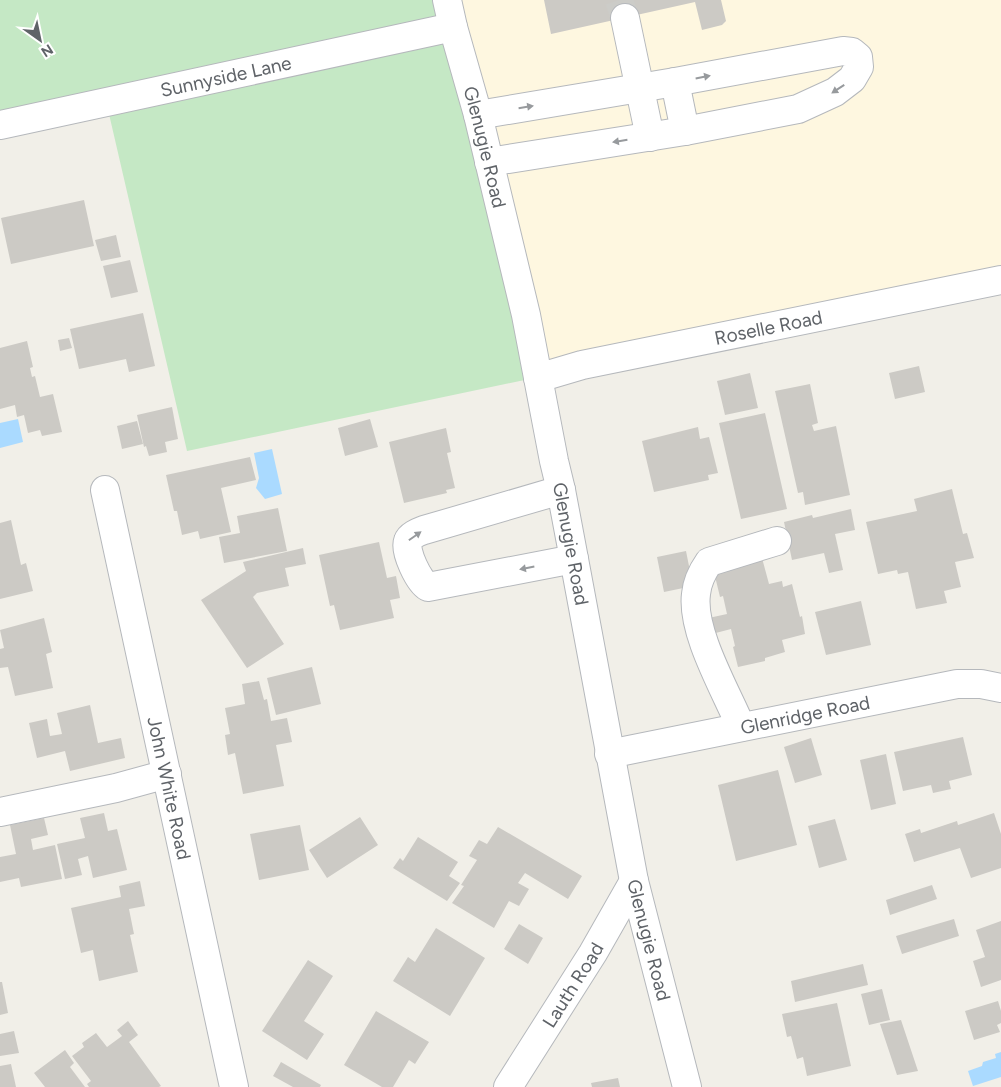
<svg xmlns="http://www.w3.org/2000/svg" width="1001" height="1087" font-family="Figtree,sans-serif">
  <rect width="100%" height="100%" fill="#f1efe8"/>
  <path fill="#fef7e0" d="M 448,0 L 1001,0 L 1001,279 L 539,377 Z"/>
  <path fill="#c5e8c5" d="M 0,0 L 448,0 L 539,377 L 187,451 L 106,101 L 0,123 Z"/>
  <path fill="#aadaff" d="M 18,419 L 23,442 L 0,448 L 0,423 Z
    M 272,449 L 282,494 L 265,499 L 256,488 L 259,478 L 254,453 Z
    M 1001,1052 L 1001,1077 L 973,1086 L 968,1071 L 982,1066 L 983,1062 L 996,1058 L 995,1054 Z"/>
  <path fill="#cccac5" d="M 544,0 L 721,0 L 726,21 L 722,25 L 702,30 L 695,2 L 551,34 Z
    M 84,200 L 94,246 L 11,264 L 1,218 Z
    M 116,235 L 121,257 L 101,261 L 95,240 Z
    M 130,260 L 138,292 L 111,298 L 103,266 Z
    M 143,313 L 155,366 L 129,372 L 126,359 L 79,369 L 70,329 Z
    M 69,338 L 72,348 L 60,351 L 58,340 Z
    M 27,341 L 33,367 L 30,368 L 32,377 L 35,376 L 40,397 L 53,394 L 62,432 L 42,436 L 40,430 L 28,433 L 24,415 L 17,417 L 15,405 L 0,409 L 0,348 Z
    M 919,366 L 925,392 L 895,399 L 889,373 Z
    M 750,373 L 758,408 L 725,415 L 717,381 Z
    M 810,384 L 818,423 L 812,425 L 814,431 L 836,426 L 850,495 L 805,505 L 803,492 L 798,493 L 775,391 Z
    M 172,407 L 178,439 L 165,442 L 167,452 L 149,456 L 146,446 L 144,447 L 137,415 Z
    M 765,413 L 787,509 L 741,519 L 719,423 Z
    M 370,419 L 378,447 L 345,456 L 338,428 Z
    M 137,421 L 143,444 L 122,449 L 117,426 Z
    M 698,427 L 700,439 L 709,437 L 718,473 L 708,475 L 709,480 L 654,492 L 642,441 Z
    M 446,428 L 451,452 L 447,453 L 455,488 L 446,490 L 447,493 L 404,503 L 389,442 Z
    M 250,457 L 256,480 L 221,488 L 231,532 L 200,539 L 198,531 L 182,535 L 177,511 L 174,511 L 166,475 Z
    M 952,489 L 963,534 L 967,533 L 974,558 L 955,562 L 961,587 L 944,591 L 947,603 L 916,609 L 908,572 L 898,574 L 897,570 L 878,574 L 866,522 L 917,511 L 914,499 Z
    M 278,508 L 287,551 L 224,563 L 219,537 L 240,533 L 237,516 Z
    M 851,509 L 855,530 L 835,534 L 843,570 L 829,573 L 824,553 L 792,560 L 784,522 L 812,515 L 813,518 Z
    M 11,520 L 21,565 L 26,563 L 33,591 L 0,599 L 0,523 Z
    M 379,542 L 387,578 L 396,576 L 400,598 L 390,600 L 394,618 L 340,630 L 334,605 L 330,606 L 319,555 Z
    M 303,548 L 306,564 L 285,568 L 289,586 L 257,593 L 253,597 L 284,644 L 247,668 L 201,600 L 246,571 L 243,562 Z
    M 686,551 L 693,586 L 664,592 L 657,557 Z
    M 762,558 L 769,584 L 782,581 L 783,587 L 792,584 L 800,617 L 802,616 L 805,634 L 782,640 L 785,652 L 765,658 L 765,661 L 738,667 L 733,647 L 735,646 L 731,629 L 708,635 L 704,619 L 727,614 L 723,596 L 720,597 L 713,568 Z
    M 861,601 L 871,645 L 826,655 L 815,612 Z
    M 44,618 L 52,652 L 46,654 L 53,688 L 15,696 L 8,667 L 0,668 L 0,649 L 4,648 L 0,630 Z
    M 312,667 L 321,704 L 276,715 L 267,678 Z
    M 259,681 L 264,700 L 267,699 L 271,721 L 287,718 L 292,742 L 276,745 L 284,786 L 243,794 L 235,753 L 228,755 L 225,735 L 230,734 L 225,708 L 245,704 L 242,684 Z
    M 90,705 L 98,743 L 121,738 L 125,758 L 70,771 L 65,751 L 37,758 L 29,723 L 47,719 L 50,736 L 62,734 L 57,713 Z
    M 963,737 L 972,775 L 949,781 L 951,789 L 933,793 L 931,785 L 903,791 L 894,752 Z
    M 811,738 L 822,775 L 795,783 L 784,747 Z
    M 886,754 L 896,804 L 871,810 L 860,760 Z
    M 778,770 L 797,845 L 736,861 L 718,785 Z
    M 104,813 L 108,831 L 117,829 L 127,870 L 93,878 L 88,856 L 78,859 L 82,875 L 65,879 L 57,844 L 85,838 L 80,818 Z
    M 994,813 L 1001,834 L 1001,868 L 971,878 L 960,848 L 914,862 L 905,834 L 920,829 L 921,833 L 957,821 L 958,825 Z
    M 360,817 L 378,845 L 327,878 L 309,850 Z
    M 44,818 L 48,835 L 31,839 L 33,850 L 55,845 L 62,879 L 21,887 L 19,878 L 0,882 L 0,857 L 16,854 L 10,825 Z
    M 835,819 L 847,860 L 819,868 L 808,826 Z
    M 300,825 L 309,870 L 259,880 L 250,834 Z
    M 498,827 L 582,876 L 568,899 L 525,873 L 518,883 L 529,889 L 519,906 L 509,901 L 494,928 L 452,903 L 464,886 L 461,885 L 477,860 L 469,856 L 479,840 L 487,844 Z
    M 418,837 L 458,862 L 449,876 L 460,883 L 447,901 L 393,868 L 400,858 L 403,861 Z
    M 140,881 L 145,906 L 129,909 L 134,934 L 130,935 L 138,972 L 99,981 L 93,950 L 81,953 L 71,908 L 121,897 L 119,886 Z
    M 932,885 L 937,899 L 890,915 L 886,900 Z
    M 954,919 L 959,936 L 902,954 L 896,936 Z
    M 1001,921 L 1001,980 L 981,987 L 973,961 L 985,957 L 976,930 Z
    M 519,924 L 543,938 L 528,964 L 504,949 Z
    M 436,928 L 485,958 L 450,1016 L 393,981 L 408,957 L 415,962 Z
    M 308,960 L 333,976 L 304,1021 L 324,1034 L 307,1060 L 262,1031 Z
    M 863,964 L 868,985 L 795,1002 L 791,981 Z
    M 0,982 L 2,982 L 8,1013 L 0,1015 Z
    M 882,989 L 890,1020 L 869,1025 L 861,994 Z
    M 998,1001 L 1001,1011 L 1001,1023 L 997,1025 L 1000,1032 L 974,1040 L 965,1011 Z
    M 837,1003 L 851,1066 L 807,1076 L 803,1057 L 797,1059 L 791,1036 L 787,1037 L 782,1014 Z
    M 376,1011 L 429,1042 L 415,1064 L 409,1060 L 393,1087 L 382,1087 L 344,1065 Z
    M 901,1020 L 918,1071 L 897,1075 L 880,1024 Z
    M 128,1021 L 138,1035 L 129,1042 L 161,1086 L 159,1087 L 89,1087 L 87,1084 L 91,1081 L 72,1056 L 84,1047 L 82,1043 L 96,1033 L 107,1047 L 122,1036 L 117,1030 Z
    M 14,1031 L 19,1053 L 0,1056 L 0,1034 Z
    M 65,1050 L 74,1063 L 70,1067 L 85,1087 L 45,1087 L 34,1073 Z
    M 281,1062 L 321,1085 L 320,1087 L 293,1087 L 273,1076 Z
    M 11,1064 L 16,1087 L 0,1087 L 0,1066 Z
    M 618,1078 L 620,1087 L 592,1087 L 591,1083 Z"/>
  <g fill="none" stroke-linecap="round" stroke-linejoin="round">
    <path stroke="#ccccc8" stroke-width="28" stroke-dasharray="28 14" stroke-linecap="butt" d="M 619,0 L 625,18"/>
    <g stroke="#b5b8bc" stroke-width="30">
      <g id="minor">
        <path id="s1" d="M 447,0 L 453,27 L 478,115 L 526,315 L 554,461 L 561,490 L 574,559 L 634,881 L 687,1087"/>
        <path d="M 625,18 L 650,137"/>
        <path d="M 675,82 L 685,131"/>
        <path d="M 478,115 L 675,82 L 843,51 L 852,52 L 858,57 L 859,67 L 852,79 L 835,92 L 798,109 L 685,131 L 489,162"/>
        <path id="s2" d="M 0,125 L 453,27"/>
        <path id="s3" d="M 538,378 L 582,365 L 1001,280"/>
        <path id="s4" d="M 105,490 L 234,1087"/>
        <path d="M 561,490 L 424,530 C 419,532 410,535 408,541 C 404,551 419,582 428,587 L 574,559"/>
        <path d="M 741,727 C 726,691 691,632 696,594 C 697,582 702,572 709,562 L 777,541"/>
        <path id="s5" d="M 609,754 L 957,684 L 981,684 L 1001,688"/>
        <path d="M 0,812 L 116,788 L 167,774"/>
        <path id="s6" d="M 508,1087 L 593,953 L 634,881"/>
      </g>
    </g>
    <use href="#minor" stroke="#fff" stroke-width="28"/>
  </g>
  <defs><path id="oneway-solid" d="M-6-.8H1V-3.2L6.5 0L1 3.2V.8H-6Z" transform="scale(1.25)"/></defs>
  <g fill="#979a9d">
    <use href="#oneway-solid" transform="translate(703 77) rotate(-11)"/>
    <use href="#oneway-solid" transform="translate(838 89) rotate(147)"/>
    <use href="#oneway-solid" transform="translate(526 107) rotate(-9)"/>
    <use href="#oneway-solid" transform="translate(620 141) rotate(171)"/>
    <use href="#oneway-solid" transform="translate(415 536) rotate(-35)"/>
    <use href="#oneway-solid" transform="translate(527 568) rotate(169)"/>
  </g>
  <g text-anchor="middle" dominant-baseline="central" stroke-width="4" stroke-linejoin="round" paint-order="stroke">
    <g font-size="19" fill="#5f6368" stroke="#fff">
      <text stroke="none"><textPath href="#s2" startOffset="231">Sunnyside Lane</textPath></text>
      <text stroke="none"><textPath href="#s1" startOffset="152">Glenugie Road</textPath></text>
      <text stroke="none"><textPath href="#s3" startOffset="236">Roselle Road</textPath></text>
      <text stroke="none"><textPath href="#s1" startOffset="558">Glenugie Road</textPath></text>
      <text stroke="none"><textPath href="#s5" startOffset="200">Glenridge Road</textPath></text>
      <text stroke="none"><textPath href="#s4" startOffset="305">John White Road</textPath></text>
      <text stroke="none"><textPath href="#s1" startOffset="962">Glenugie Road</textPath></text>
      <text stroke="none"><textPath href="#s6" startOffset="121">Lauth Road</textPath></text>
    </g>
  </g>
  <g transform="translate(40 40) rotate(147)" stroke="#ffffff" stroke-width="4" paint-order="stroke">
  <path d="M0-4L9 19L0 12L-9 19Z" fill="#5f6368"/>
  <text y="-8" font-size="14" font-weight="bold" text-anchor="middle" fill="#5f6368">N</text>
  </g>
</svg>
